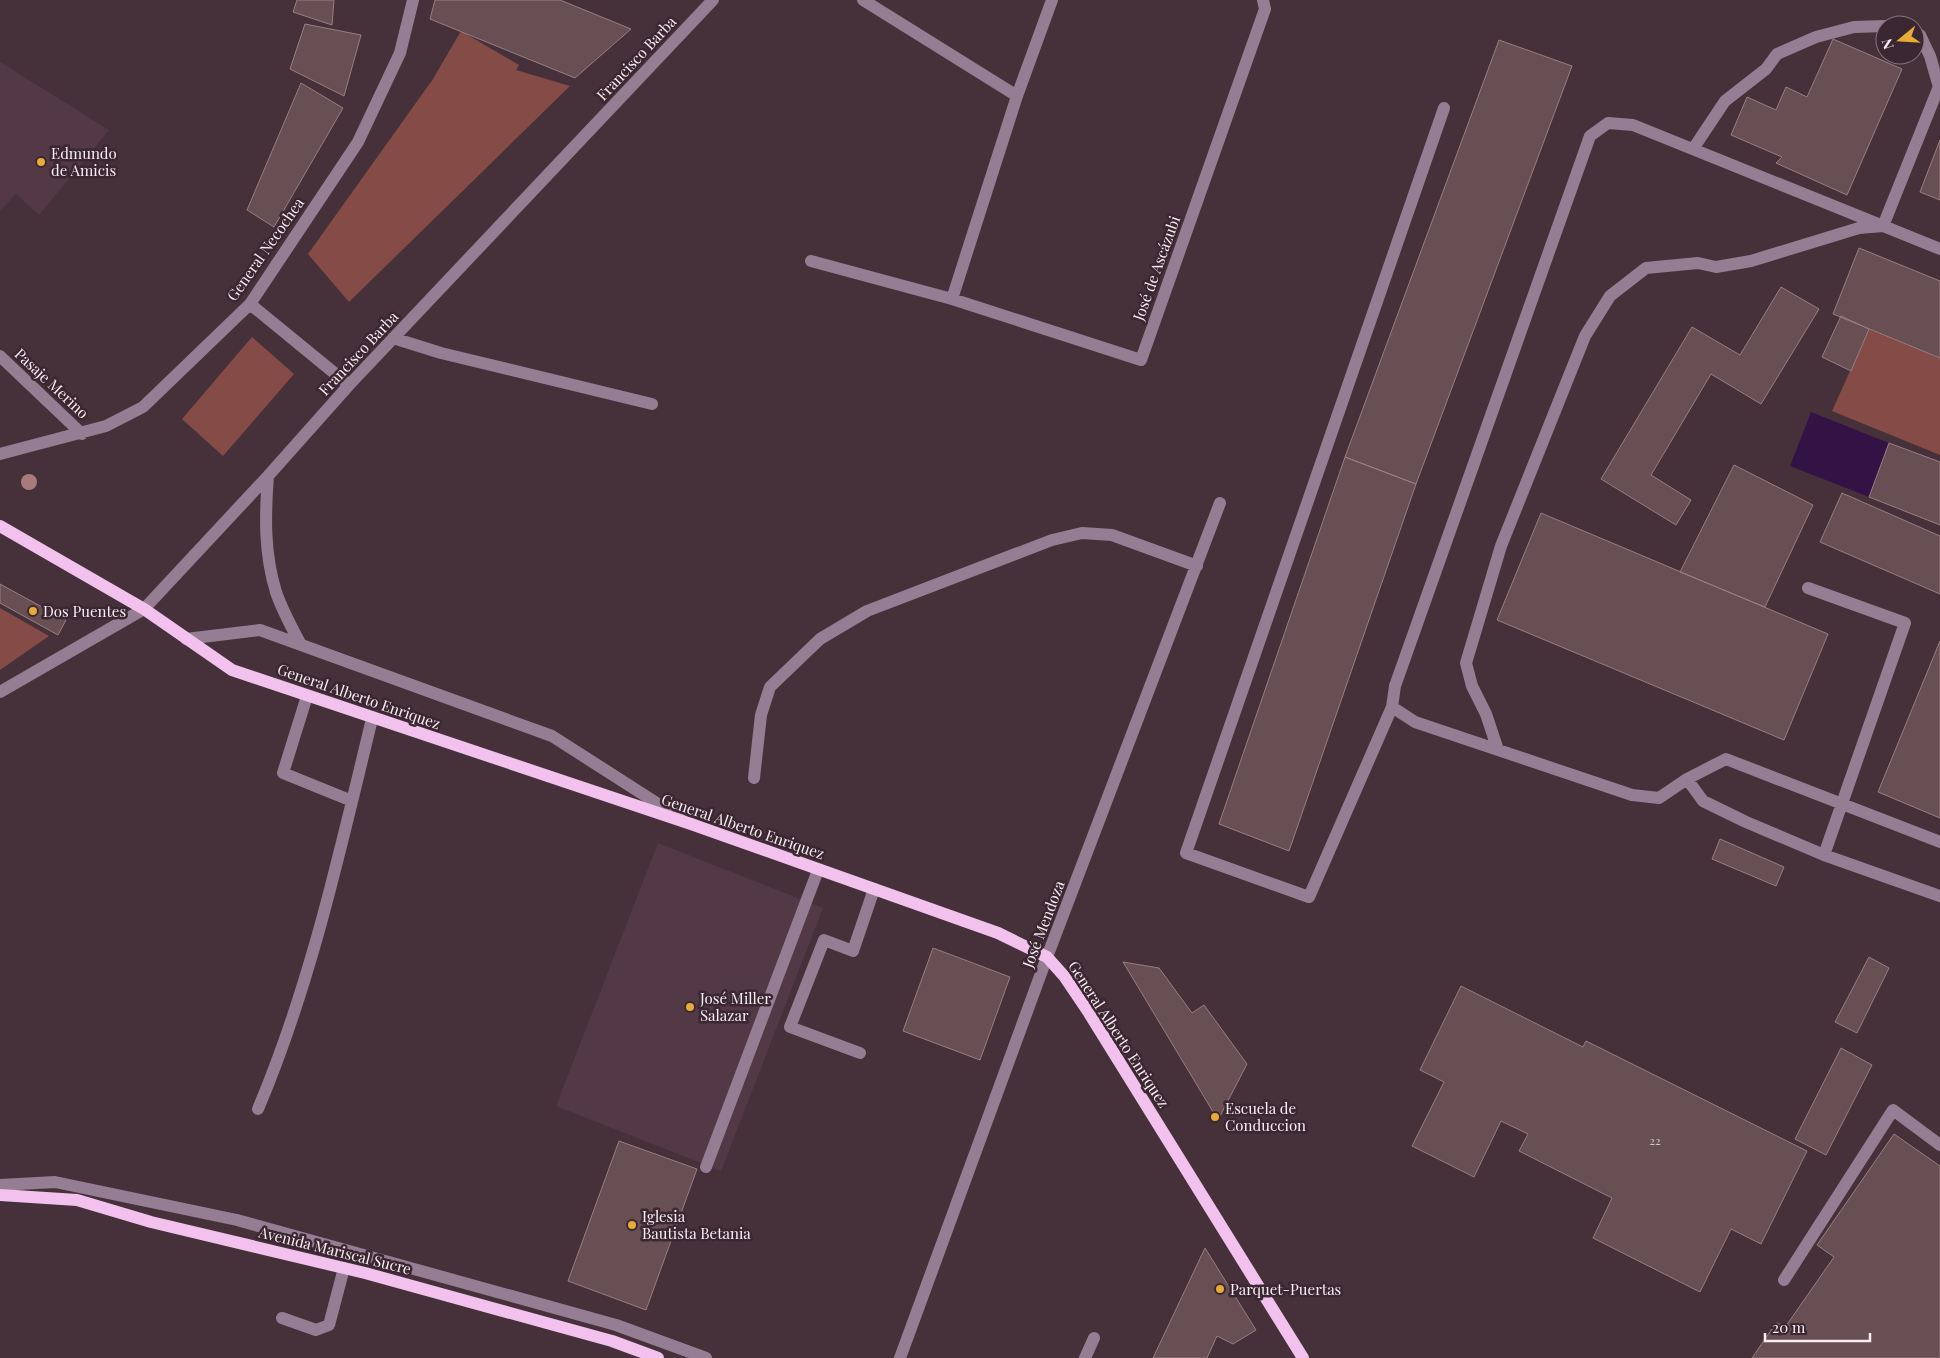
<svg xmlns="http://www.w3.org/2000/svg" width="1940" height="1358" font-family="'Playfair Display',serif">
  <rect width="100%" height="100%" fill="#46313b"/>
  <path fill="#533846" d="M 0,62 L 109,130 L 39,215 L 16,194 L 0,211 Z
    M 658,843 L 823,908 L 721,1171 L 556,1106 Z"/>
  <path fill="#854b47" d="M 461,31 L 519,65 L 516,70 L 570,86 L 349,302 L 308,254 L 433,79 Z
    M 1869,329 L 1940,358 L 1940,455 L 1832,411 Z
    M 252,337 L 294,374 L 223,456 L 182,419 Z
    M 0,608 L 49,636 L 0,670 Z"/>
  <path fill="#331346" d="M 1811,412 L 1889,443 L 1869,497 L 1790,466 Z"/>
  <path fill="#684f53" stroke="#997d82" d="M 297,0 L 334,0 L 332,25 L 293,12 Z
    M 435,0 L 560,0 L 631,29 L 575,78 L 430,19 Z
    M 305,24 L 361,35 L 344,96 L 290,69 Z
    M 1833,39 L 1902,69 L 1847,195 L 1776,163 L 1782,157 L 1731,135 L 1747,97 L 1776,110 L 1786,87 L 1807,97 Z
    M 1499,40 L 1572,66 L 1416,484 L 1345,457 Z
    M 301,83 L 343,108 L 274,227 L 247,210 Z
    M 1940,140 L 1940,200 L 1920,192 Z
    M 1859,248 L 1940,281 L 1940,358 L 1833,314 Z
    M 1781,287 L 1819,309 L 1761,404 L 1711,374 L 1651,475 L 1691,500 L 1676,525 L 1601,479 L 1692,327 L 1740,355 Z
    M 1841,316 L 1869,329 L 1851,371 L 1822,357 Z
    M 1889,443 L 1940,462 L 1940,525 L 1869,497 Z
    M 1345,457 L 1416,484 L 1289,851 L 1219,824 Z
    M 1734,465 L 1813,505 L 1765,607 L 1680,572 Z
    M 1842,493 L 1940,536 L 1940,594 L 1820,542 Z
    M 1541,513 L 1828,634 L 1784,740 L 1497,620 Z
    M 0,584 L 66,620 L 58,635 L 0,603 Z
    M 1940,641 L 1940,818 L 1878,792 Z
    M 1720,839 L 1784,867 L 1776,886 L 1712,859 Z
    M 933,948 L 1010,977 L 980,1060 L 903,1031 Z
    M 1869,957 L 1889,968 L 1857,1033 L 1835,1022 Z
    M 1123,962 L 1159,968 L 1192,1013 L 1204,1005 L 1247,1064 L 1218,1120 Z
    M 1461,986 L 1583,1047 L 1586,1041 L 1807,1151 L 1761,1244 L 1731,1229 L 1700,1292 L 1593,1238 L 1612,1198 L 1519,1151 L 1528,1134 L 1501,1121 L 1474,1177 L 1412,1146 L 1444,1082 L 1420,1070 Z
    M 1841,1048 L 1872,1065 L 1826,1155 L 1795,1139 Z
    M 1894,1134 L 1940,1166 L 1940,1358 L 1752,1358 L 1776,1323 L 1786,1326 L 1834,1257 L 1817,1245 Z
    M 619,1141 L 697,1169 L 646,1310 L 568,1281 Z
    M 1205,1248 L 1256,1330 L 1233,1344 L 1217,1336 L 1207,1358 L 1153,1358 Z"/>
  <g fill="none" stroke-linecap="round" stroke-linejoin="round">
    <path stroke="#957d93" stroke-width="12" d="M 863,0 L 1017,96
      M 1915,33 L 1920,35 L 1930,56 L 1939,87
      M 1693,149 L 1725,101 L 1766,69 L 1777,54 L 1816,37 L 1854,27 L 1885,26
      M 1940,249 L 1633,125 L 1608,123 L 1590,136 L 1395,686 L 1392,707 L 1415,722 L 1632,795 L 1659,798 L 1687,779 L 1726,759 L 1940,842
      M 811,261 L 952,299 L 1141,360 L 1265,9 L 1263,0
      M 952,299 L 1017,96 L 1052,0
      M 250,304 L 349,385
      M 393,338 L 441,353 L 652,404
      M 0,356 L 82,434
      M 0,454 L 106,426 L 143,407 L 250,304 L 358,142 L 400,53 L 413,0
      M 268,476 C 265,516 264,553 276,592 C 282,610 292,628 301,645
      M 1808,588 L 1905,623 L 1824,855
      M 186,639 L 260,630 L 552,736 L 680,818
      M 0,692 L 144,609 L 268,476 L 349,385 L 713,0
      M 307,696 L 283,773 L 352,801
      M 1392,707 L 1309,897 L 1186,853 L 1444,108
      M 1498,750 L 1486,714 L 1472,686 L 1466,663 L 1501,546 L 1585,336 L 1610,296 L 1646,268 L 1698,263 L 1716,267 L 1751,261 L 1859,228 L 1883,226 L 1940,84
      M 754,778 L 761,715 L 770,687 L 820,639 L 867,611 L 1052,540 L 1082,533 L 1112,535 L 1197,566
      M 1687,779 L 1703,801 L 1746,822 L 1824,855 L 1940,896
      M 860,1053 L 790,1027 L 824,940 L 853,951 L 874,889
      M 258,1109 C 311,984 340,850 372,719
      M 706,1167 L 818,870
      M 0,1185 L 55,1182 L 237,1220 L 616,1325 L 706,1358
      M 1784,1280 L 1893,1110 L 1940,1145
      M 282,1318 L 316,1330 L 329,1325 L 344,1268
      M 900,1358 L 1047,957 L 1220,503
      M 1085,1358 L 1094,1338"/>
    <path stroke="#f2c1ee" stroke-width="12" d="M 0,526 L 144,609 L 232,670 L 691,824 L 998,933 L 1047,957 L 1064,976 L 1089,1013 L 1303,1358
      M 0,1195 L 77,1200 L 151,1222 L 365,1273 L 612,1341 L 658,1358"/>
  </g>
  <circle fill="#a77a7c" cx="29" cy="482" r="8"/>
  <g fill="#e9ab37" stroke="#3b2731" stroke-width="2">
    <circle cx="41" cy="162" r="5"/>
    <circle cx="33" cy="611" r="5"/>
    <circle cx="690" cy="1007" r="5"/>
    <circle cx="1215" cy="1117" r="5"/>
    <circle cx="632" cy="1225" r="5"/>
    <circle cx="1220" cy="1289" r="5"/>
  </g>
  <g text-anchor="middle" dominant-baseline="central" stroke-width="5" stroke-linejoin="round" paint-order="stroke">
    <g font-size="12" fill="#d6c5cb">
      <text x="1655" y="1140">22</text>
    </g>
    <g font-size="15" fill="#faecf3" stroke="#3b2731">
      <text transform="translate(636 58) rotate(-47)">Francisco Barba</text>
      <text transform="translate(265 249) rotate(-55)">General Necochea</text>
      <text transform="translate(1156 268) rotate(-70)">José de Ascázubi</text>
      <text transform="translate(358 353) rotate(-47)">Francisco Barba</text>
      <text transform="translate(52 383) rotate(43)">Pasaje Merino</text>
      <text transform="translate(359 696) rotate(19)">General Alberto Enriquez</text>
      <text transform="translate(743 826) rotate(19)">General Alberto Enriquez</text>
      <text transform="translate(1043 924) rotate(-69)">José Mendoza</text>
      <text transform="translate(1119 1034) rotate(57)">General Alberto Enriquez</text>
      <text transform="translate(335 1250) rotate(14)">Avenida Mariscal Sucre</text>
    </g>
    <g font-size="15" fill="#faecf3" stroke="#3b2731" text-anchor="start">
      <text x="51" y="153">Edmundo<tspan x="51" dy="17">de Amicis</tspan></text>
      <text x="43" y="611">Dos Puentes</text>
      <text x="700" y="998">José Miller<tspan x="700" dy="17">Salazar</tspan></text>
      <text x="1225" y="1108">Escuela de<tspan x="1225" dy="17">Conduccion</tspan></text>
      <text x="642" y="1216">Iglesia<tspan x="642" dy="17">Bautista Betania</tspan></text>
      <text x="1230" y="1289">Parquet-Puertas</text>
    </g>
  </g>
  <g transform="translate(1900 40) rotate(252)"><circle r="24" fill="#3b2731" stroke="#87767f"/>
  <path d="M0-4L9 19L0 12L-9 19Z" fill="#e9ab37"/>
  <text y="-8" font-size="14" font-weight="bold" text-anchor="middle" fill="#faecf3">N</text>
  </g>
  <path d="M1765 1333v8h105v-8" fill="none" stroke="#faecf3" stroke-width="2.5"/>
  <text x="1772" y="1333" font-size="15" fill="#faecf3" stroke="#3b2731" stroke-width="4" paint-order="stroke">20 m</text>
</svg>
